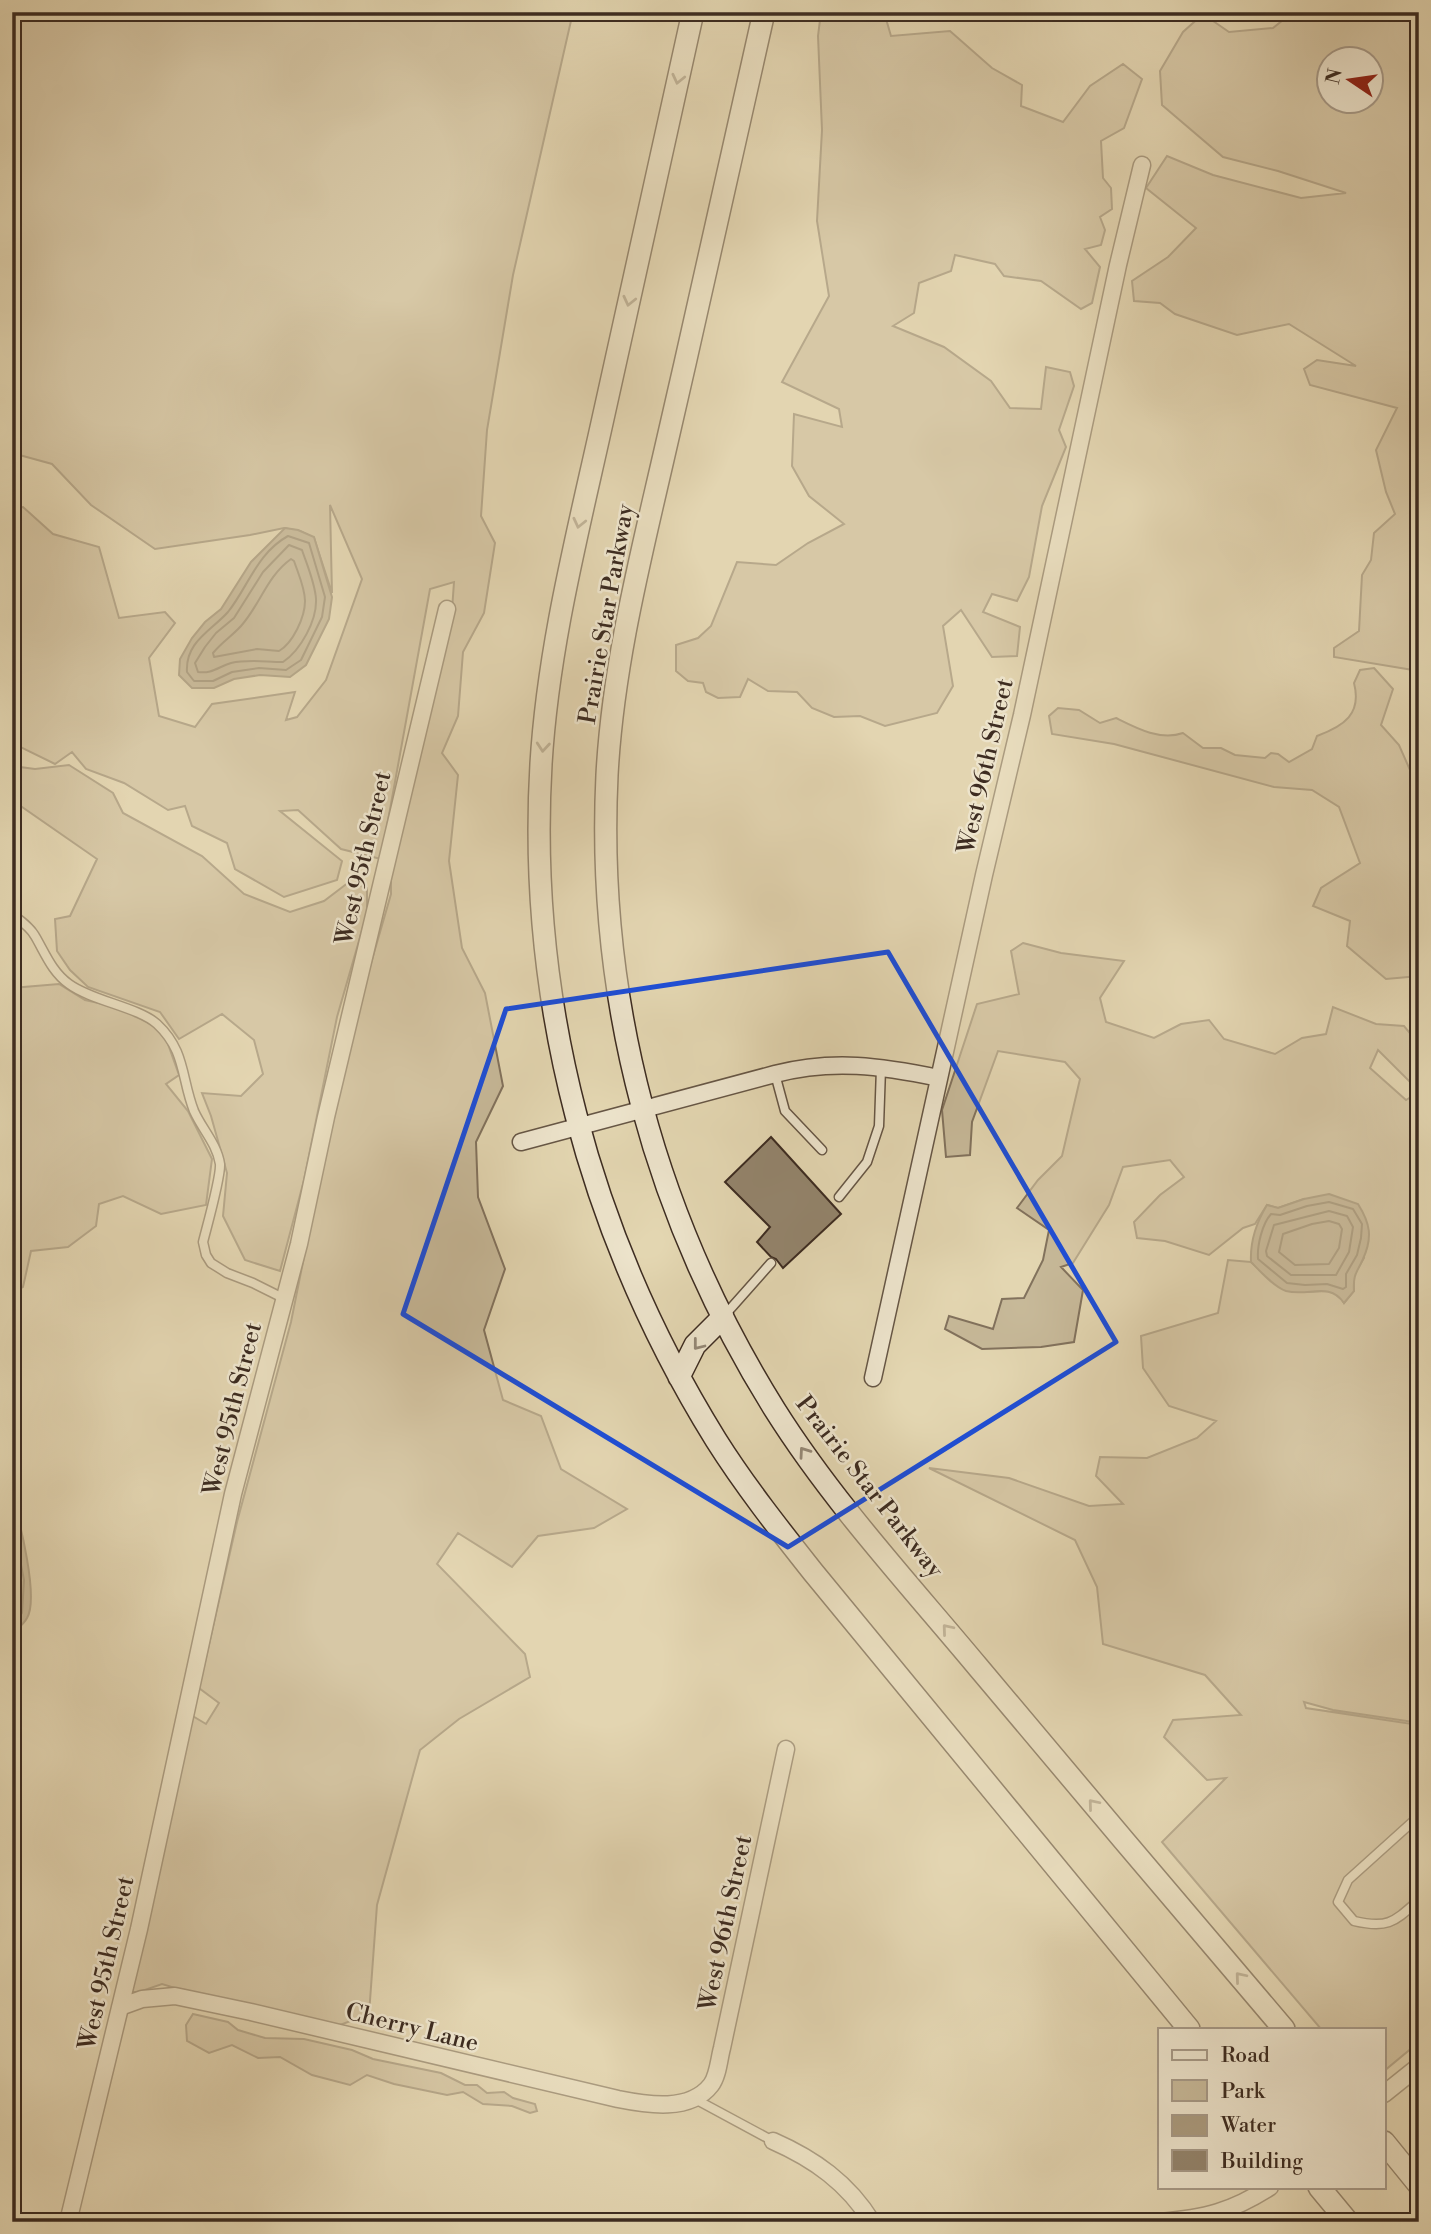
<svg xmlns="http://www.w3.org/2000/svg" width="1431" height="2234" font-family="'Libre Bodoni',serif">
  <rect width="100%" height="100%" fill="#e3d6b1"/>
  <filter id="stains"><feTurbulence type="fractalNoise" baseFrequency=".00286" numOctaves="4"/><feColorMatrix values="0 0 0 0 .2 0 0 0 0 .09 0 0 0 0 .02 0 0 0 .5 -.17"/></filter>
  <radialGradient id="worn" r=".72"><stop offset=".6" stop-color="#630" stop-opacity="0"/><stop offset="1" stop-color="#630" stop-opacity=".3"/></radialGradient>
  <path fill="#c7b999" stroke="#82725d" stroke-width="2" fill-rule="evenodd" d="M 12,12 L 573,12 L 513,275 L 487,430 L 481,516 L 495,543 L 484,613 L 463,652 L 458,716 L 442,753 L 458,775 L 449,861 L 462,948 L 485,993 L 503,1086 L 476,1142 L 478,1197 L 505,1269 L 484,1330 L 503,1400 L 541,1416 L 561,1469 L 627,1509 L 594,1528 L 538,1536 L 512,1567 L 458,1533 L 437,1564 L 525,1654 L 530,1677 L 459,1719 L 420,1750 L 377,1905 L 369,2014 L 340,2025 L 241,2008 L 162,1984 L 139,1992 L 127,1992 L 191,1715 L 206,1724 L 219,1703 L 199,1688 L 237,1522 L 291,1322 L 318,1187 L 365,984 L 391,894 L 391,860 L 452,610 L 454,582 L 430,589 L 381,859 L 341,849 L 298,810 L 280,811 L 342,861 L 337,880 L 284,897 L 235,869 L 227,843 L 192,826 L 185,806 L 168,810 L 124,783 L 86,769 L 72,752 L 55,764 L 12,743 L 12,509 L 23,507 L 53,534 L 99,547 L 119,618 L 165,612 L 175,623 L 149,658 L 159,716 L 195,727 L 212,704 L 295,692 L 286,720 L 297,717 L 326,680 L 362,579 L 330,505 L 332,593 L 314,538 L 300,531 L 284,528 L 250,535 L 155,549 L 91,505 L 52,464 L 12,453 Z
    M 821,12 L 884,12 L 891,36 L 950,31 L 992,68 L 1022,85 L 1021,106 L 1063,122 L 1090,86 L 1123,64 L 1142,79 L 1124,128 L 1101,141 L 1103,178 L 1111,188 L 1112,209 L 1100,217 L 1105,230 L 1101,245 L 1085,249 L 1100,267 L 1092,303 L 1081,309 L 1041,281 L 1004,276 L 995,264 L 955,255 L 951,271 L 919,283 L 914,313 L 893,326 L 944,347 L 991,381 L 1010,408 L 1041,409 L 1046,367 L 1070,372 L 1074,386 L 1059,430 L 1066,447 L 1042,506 L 1029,577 L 1017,601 L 992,594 L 983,612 L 1020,627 L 1017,656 L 992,657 L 961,610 L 943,626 L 953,686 L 937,713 L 885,726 L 860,716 L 834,717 L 812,708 L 797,692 L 768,691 L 748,679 L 740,697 L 718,698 L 706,692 L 703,683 L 688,681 L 676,671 L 676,645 L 698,638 L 711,626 L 737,562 L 776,565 L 808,543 L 844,524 L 809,496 L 792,466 L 794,414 L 842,427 L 839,409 L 782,382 L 829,296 L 817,221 L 822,130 L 818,36 Z
    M 1293,12 L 1419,12 L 1419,671 L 1334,657 L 1334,648 L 1359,631 L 1362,575 L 1371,560 L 1374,533 L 1395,514 L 1386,492 L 1376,450 L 1397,408 L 1310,385 L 1304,369 L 1317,360 L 1356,366 L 1289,324 L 1237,335 L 1175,314 L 1160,303 L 1134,301 L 1132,281 L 1168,257 L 1196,228 L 1146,188 L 1167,156 L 1213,175 L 1301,198 L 1346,193 L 1278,171 L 1223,157 L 1162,105 L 1160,71 L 1183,32 L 1203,14 L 1229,32 L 1273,28 ZM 1330,60 L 1372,60 L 1372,102 L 1330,102 Z
    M 1374,668 L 1393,689 L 1381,725 L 1399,745 L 1410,770 L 1419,775 L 1419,976 L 1386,979 L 1347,946 L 1350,921 L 1313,906 L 1321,888 L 1360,863 L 1339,807 L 1312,790 L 1274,787 L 1114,744 L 1052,734 L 1049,716 L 1058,708 L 1079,710 L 1100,723 L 1116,718 C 1136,728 1160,741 1183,733 L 1203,748 L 1221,748 L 1235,755 L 1265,758 L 1271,753 L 1278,754 L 1289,762 L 1312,749 L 1317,736 C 1344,726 1362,714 1354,683 L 1360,670 Z
    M 69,765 L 113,793 L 123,813 L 202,856 L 244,894 L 290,912 L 324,901 L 349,882 L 367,888 L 367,913 L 337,1017 L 304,1180 L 280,1271 L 245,1260 L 223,1216 L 227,1173 L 211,1116 L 202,1093 L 241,1096 L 263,1074 L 254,1040 L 222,1014 L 179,1039 L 160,1012 L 88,987 L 70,970 L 57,951 L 55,919 L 70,916 L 97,859 L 22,807 L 12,806 L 12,766 L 35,769 Z
    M 1023,943 L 1061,953 L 1124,961 L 1100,998 L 1106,1022 L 1154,1038 L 1181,1024 L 1209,1020 L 1224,1039 L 1275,1054 L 1302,1038 L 1326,1034 L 1333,1007 L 1376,1024 L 1404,1026 L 1419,1044 L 1419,1073 L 1409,1081 L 1378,1050 L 1370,1068 L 1406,1100 L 1419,1092 L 1419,1717 L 1413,1722 L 1333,1710 L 1304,1702 L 1306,1708 L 1419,1725 L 1419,2042 L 1384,2071 L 1384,2029 L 1321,2029 L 1162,1842 L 1226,1778 L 1207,1780 L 1164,1737 L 1173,1720 L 1241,1715 L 1205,1675 L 1103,1644 L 1097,1587 L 1075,1540 L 929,1468 L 1009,1478 L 1089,1506 L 1123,1504 L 1096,1476 L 1100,1457 L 1147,1458 L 1197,1438 L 1216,1421 L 1169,1406 L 1143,1368 L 1141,1336 L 1218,1313 L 1228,1260 L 1251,1262 L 1264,1274 L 1305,1292 L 1327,1291 L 1338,1294 L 1344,1303 L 1354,1291 L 1353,1276 L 1364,1258 L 1304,1199 L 1278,1208 L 1267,1205 L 1255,1224 L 1243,1228 L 1209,1255 L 1165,1241 L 1137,1238 L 1134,1222 L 1160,1195 L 1184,1177 L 1170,1160 L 1123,1167 L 1109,1205 L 1073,1263 L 1061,1267 L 1083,1290 L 1074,1342 L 1041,1347 L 982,1349 L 945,1329 L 949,1316 L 993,1329 L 1002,1299 L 1024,1298 L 1043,1260 L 1049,1230 L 1017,1208 L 1038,1180 L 1062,1156 L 1080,1079 L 1065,1062 L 998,1051 L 972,1122 L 970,1155 L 946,1157 L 942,1110 L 977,1004 L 1019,994 L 1011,951 Z
    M 59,984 L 85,1000 L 135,1011 L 164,1033 L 179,1075 L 166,1084 L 188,1111 L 212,1159 L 206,1205 L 161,1214 L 123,1196 L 99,1204 L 96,1226 L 68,1247 L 31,1251 L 23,1287 L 12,1294 L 12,988 Z
    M 193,2014 L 228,2022 L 238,2030 L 265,2038 L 304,2039 L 352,2050 L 373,2059 L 441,2073 L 465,2085 L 477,2085 L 487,2093 L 504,2092 L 513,2098 L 535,2104 L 537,2111 L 530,2113 L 512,2106 L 483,2104 L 463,2092 L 447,2095 L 394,2084 L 367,2075 L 350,2085 L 312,2075 L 280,2057 L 258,2058 L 232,2045 L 209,2053 L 187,2041 L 186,2025 Z"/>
  <path fill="#ab9c80" stroke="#7f6f5a" stroke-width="2" d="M 285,528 L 298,530 L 314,537 L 332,597 L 329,619 L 306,665 L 290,677 L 260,675 L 234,679 L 214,688 L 192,688 L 179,675 L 180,659 L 192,638 L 205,622 L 221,609 L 251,562 Z
    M 1329,1194 L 1358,1204 C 1370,1223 1373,1237 1363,1259 C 1357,1273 1353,1273 1354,1291 L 1344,1303 C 1329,1281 1309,1297 1286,1291 C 1274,1287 1260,1271 1251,1262 C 1250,1242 1256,1223 1267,1205 L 1278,1208 L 1304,1199 Z
    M 12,1498 C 20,1521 39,1598 27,1618 C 24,1624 17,1629 12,1634 Z"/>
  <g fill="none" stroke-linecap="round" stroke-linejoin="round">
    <path stroke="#746450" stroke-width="2" d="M 288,536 L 309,543 L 325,597 L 322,617 L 301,660 L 286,670 L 259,668 L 232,672 L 213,681 L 194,681 L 187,672 C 185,642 211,631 228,612 C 248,587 257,553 288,536 Z
      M 289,545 L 302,550 C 307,565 315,583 316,599 C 317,620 301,650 283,662 C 265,662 249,659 231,663 C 218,667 212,674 198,672 L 195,663 L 205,647 L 216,633 L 234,618 L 263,572 Z
      M 291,559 L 294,561 C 298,573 305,588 305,601 C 305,617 293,643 279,651 L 257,649 L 214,657 L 213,653 C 222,642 232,636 241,626 C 260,605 267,576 291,559 Z
      M 1329,1202 L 1353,1209 L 1362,1224 L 1361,1238 L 1357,1255 L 1346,1274 L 1346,1287 L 1343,1289 L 1327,1284 L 1305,1285 L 1287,1283 L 1258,1259 C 1257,1246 1262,1224 1271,1214 L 1280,1215 L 1307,1206 Z
      M 1329,1211 L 1347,1216 L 1353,1227 L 1349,1252 L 1336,1275 L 1291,1275 L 1267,1256 L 1266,1251 L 1274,1225 Z
      M 1329,1221 L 1339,1224 L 1342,1229 L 1339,1248 L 1329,1264 L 1295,1265 L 1279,1252 L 1283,1234 L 1312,1224 Z
      M 12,1520 L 24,1580 L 22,1613 L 12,1624"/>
  </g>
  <path fill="#93846c" stroke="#3d2c21" stroke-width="2" d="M 771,1137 L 841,1214 L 783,1268 L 776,1259 L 771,1257 L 757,1242 L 770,1227 L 725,1182 Z"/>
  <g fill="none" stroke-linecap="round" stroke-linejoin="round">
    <g stroke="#665645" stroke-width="11">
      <path id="service" d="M 12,914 C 21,921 30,927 35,936 C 45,953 52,972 69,984 C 92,1001 138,1007 157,1024 C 186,1051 181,1078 194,1111 C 202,1129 217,1144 220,1164 C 221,1177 207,1226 203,1242 L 206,1255 L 211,1263 L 227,1273 L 253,1283 L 285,1299
        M 775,1074 L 785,1111 L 822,1150
        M 839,1197 L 867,1162 L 879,1126 L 881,1068
        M 724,1316 L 771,1263
        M 1419,1816 L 1348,1880 L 1338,1902 L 1354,1921 C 1388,1929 1394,1922 1419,1900
        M 695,2099 L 773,2141"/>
    </g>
    <g stroke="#665645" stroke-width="19">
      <path id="minor" d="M 521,1142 L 775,1074 C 833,1059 881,1066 939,1078
        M 873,1378 L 984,875 L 1022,715 L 1118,265 L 1142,165
        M 120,2007 L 142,1999 L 175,1996 L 251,2012 L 618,2099 C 648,2105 690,2112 711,2085 C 718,2076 719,2059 722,2048 L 786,1749
        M 1384,2094 L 1419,2066
        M 773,2141 C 814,2159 848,2183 872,2222
        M 68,2222 L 139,1929 L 233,1494 L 299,1244 L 326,1117 L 447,609
        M 1159,2222 C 1205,2218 1231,2212 1270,2187"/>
    </g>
    <g stroke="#3d2c21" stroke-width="24">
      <path id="secondary" d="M 693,12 C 663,149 632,286 602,423 C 577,536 548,648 541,764 C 527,1002 590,1237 716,1440 C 745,1486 779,1529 813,1572 L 1189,2029
        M 764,12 C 732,156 700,299 667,442 C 642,552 613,662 607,775 C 596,1001 655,1218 775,1410 C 833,1502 908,1583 978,1667 C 1079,1788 1182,1909 1284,2029
        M 679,1377 L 695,1345 L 723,1317
        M 1384,2142 L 1419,2185
        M 1319,2187 L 1348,2222"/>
    </g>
    <use href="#service" stroke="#ede4cc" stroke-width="8"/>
    <use href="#minor" stroke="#ede4cc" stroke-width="16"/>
    <use href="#secondary" stroke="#ede4cc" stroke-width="21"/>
  </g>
  <defs><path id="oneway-chevron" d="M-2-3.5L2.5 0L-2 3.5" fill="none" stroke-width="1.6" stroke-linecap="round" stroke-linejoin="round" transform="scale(1.75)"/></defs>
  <g stroke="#958876">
    <use href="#oneway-chevron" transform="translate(678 79) rotate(103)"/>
    <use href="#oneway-chevron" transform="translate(629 301) rotate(103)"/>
    <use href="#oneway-chevron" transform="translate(579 523) rotate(103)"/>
    <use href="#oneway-chevron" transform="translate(543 747) rotate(95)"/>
    <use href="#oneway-chevron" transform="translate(698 1345) rotate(128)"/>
    <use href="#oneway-chevron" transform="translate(804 1452) rotate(-125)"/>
    <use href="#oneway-chevron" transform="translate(947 1629) rotate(-130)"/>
    <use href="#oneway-chevron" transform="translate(1093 1804) rotate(-130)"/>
    <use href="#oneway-chevron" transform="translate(1240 1977) rotate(-130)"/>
  </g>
  <path d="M0 0H1431V2234H0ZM 888,952 L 1116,1342 L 788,1547 L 403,1314 L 506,1009 Z" fill="#e3d6b1" fill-opacity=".55" fill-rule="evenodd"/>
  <path fill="none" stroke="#1d4ed8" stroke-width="5" stroke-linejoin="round" d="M 888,952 L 1116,1342 L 788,1547 L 403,1314 L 506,1009 Z"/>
  <g text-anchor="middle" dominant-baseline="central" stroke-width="5" stroke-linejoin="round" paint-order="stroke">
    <g font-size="24" fill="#3d2c21" stroke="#ede4cc">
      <text transform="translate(607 614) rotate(-80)">Prairie Star Parkway</text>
      <text transform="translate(986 766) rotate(-77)">West 96th Street</text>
      <text transform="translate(364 858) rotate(-77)">West 95th Street</text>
      <text transform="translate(233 1409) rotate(-76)">West 95th Street</text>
      <text transform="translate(869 1487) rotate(52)">Prairie Star Parkway</text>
      <text transform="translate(726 1923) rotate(-78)">West 96th Street</text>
      <text transform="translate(107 1963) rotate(-77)">West 95th Street</text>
      <text transform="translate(412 2028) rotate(14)">Cherry Lane</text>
    </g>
  </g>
  <rect width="1431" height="2234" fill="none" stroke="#e3d6b1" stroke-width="42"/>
  <rect x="14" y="14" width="1403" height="2206" fill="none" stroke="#3d2c21" stroke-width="3.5"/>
  <rect x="21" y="21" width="1389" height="2192" fill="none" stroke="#3d2c21" stroke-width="2"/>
  <rect x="1158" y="2028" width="228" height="161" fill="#ede4cc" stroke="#a79a88" stroke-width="2"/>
  <rect x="1172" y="2050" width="35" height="10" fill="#ede4cc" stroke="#a79a88" stroke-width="2"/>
  <text x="1221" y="2062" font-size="21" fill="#3d2c21">Road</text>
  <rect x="1172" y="2080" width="35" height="21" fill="#c7b999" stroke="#a79a88" stroke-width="2"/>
  <text x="1221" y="2098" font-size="21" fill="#3d2c21">Park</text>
  <rect x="1172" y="2115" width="35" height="21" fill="#ab9c80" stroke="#a79a88" stroke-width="2"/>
  <text x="1221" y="2132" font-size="21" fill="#3d2c21">Water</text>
  <rect x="1172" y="2150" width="35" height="21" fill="#93846c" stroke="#a79a88" stroke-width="2"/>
  <text x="1221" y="2168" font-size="21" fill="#3d2c21">Building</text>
  <g transform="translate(1350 80) rotate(283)"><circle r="33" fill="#ede4cc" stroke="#a79a88" stroke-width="2"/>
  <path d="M0-5L12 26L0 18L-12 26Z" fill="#8f2418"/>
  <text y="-10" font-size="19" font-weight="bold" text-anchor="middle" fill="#3d2c21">N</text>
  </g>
  <rect width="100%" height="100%" filter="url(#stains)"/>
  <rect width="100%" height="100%" fill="url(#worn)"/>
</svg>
